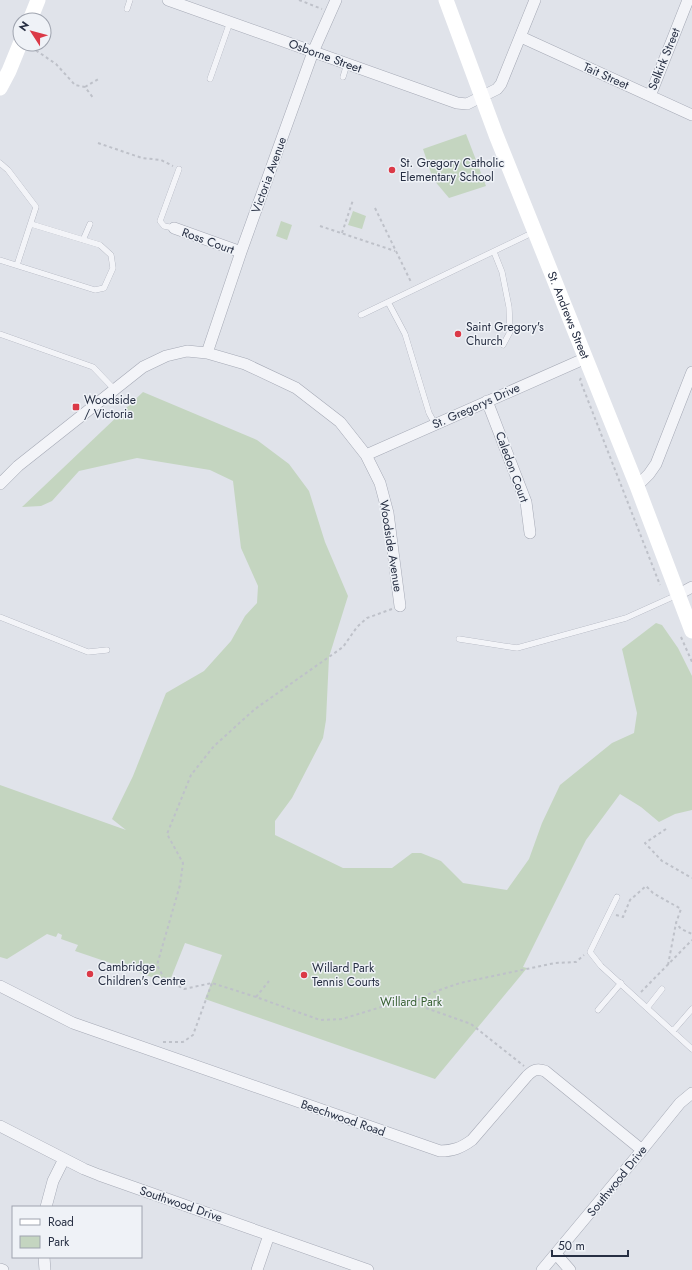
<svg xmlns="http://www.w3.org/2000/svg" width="692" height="1270" font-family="Jost,sans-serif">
  <rect width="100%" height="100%" fill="#e0e3ea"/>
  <path fill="#c4d5c0" d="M 466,134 L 486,186 L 449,198 L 433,179 L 423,149 Z
    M 353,211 L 366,216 L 362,229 L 348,225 Z
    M 281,221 L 292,225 L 287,240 L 276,236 Z
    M 143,392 L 257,440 L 289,464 L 309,491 L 325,542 L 348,596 L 329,657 L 326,720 L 323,738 L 292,798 L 275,821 L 275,835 L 343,868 L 392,868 L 412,853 L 421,853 L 441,861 L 463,883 L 507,890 L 529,859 L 542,823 L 560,785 L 612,743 L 634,733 L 637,713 L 622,649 L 656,623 L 662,625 L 678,648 L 692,676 L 692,810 L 675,814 L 659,822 L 641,807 L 620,794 L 586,840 L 523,967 L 527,968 L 435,1079 L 205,999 L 222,955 L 185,943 L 169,983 L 75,951 L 78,945 L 61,939 L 62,935 L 58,933 L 56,937 L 47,934 L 7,959 L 0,957 L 0,785 L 126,830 L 112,819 L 133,776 L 166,693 L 204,671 L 231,641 L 245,616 L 257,603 L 258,586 L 241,548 L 233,481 L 210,470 L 137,458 L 79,471 L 52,501 L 41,506 L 22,507 Z"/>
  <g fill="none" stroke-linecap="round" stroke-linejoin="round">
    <g stroke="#a5a9b5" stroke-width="6">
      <path id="service" d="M 127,9 L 130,0
        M 343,77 L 347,64
        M 210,79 L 230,22
        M 0,163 L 8,170 L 36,207 L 17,265
        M 174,228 L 164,226 L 160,221 L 179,169
        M 83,240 L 90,224
        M 494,252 L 502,272 L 509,307 L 510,332 L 503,345
        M 0,260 L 95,290 L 104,288 L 113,268 L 111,255 L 100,245 L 31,224
        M 388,302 L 405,334 L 429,413 L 435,424
        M 361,315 L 534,232
        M 0,334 L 93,367 L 115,390
        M 0,617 L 88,652 L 107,650
        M 459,639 L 517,648 L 626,618 L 677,595
        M 617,897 L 590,952 L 601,966 L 692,1049
        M 647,1008 L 662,989
        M 598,1010 L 621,983
        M 673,1031 L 692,1009"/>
    </g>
    <g stroke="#a5a9b5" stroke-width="12">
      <path id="minor" d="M 168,0 L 457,103 L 467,104 L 497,89 L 501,84 L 535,0
        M 521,37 L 692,115
        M 650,96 L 688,0
        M 174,228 L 241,252
        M 207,353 L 241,252 L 313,52 L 336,0
        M 487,401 L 526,502 L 530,533
        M 366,455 L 586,358
        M 0,484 L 18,466 L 143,367 L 166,356 L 187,351 L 207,353 L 245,364 L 296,388 L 340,422 L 366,455 L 380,483 L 388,513 L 400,606
        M 637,486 L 649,474 L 656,464 L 692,372
        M 679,594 L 692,587
        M 0,986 L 73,1023 L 440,1151 C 453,1151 461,1148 472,1140 L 527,1076 C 533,1070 537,1068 545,1071 L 642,1150
        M 0,1126 L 84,1169 L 99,1175 L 368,1270
        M 46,1207 L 53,1181 L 64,1159
        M 556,1254 L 570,1270
        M 44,1257 L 45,1270
        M 0,1269 L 3,1270
        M 257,1270 L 269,1235
        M 542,1270 L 642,1150 L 680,1103 L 692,1093"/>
    </g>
    <path stroke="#bec1c9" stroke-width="2" stroke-dasharray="3 3" stroke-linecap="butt" d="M 299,0 L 322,9
      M 31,47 L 56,64 L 75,85 L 85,87 L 94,99
      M 85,87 L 100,78
      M 98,143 L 142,158 L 161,160 L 173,166
      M 375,208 L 411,282
      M 320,226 L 395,251
      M 342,233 L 353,200
      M 581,378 L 580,380 L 660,585
      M 392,609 L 367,618 L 357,627 L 343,647 L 255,709 L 214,746 L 191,775 L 167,834 L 183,863 L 180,885 L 157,965 L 164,978 L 184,989 L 212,983 L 256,997 L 320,1020 L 342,1019 L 388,1005 L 412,1003 L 471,1024 L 524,1066
      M 681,637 L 692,662
      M 666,829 L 645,843 L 662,861 L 692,878
      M 616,915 L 623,917 L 630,900 L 646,886 L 653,893 L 681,909 L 676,923 L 681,929 L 692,934
      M 668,965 L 676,923
      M 641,992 L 692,940
      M 256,997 L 269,981
      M 412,1003 L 431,993 L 460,983 L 555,963 L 576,962 L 584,955
      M 163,1042 L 183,1042 L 193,1035 L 212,983"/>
    <use href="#service" stroke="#f3f4f8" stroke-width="5.5"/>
    <use href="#minor" stroke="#f3f4f8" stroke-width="11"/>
    <g stroke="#fff" stroke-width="15">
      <path id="s1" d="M 446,0 L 496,135 L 637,486 L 692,631"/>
      <path d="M 30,20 L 38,0"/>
      <path d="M 0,88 L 9,71 L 20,44"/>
    </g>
  </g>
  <g fill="#db3947" stroke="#eff2f7" stroke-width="1.5">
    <circle cx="392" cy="170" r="4"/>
    <circle cx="458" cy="334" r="4"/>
    <rect x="72" y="403" width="8" height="8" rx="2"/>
    <circle cx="90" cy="974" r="4"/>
    <circle cx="304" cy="975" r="4"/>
  </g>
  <g text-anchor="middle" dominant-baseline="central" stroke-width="3" stroke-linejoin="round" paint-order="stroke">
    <g font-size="12" fill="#272f43" stroke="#eff2f7">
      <text transform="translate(325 56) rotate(20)">Osborne Street</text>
      <text transform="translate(664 59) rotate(-68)">Selkirk Street</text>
      <text transform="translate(606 76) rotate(24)">Tait Street</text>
      <text transform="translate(269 175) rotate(-70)">Victoria Avenue</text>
      <text transform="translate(208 241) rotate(20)">Ross Court</text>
      <text stroke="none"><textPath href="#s1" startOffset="338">St. Andrews Street</textPath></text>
      <text transform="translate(476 406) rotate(-24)">St. Gregorys Drive</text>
      <text transform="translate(512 467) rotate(70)">Caledon Court</text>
      <text transform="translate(391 546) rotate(81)">Woodside Avenue</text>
      <text transform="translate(343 1118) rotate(19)">Beechwood Road</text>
      <text transform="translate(617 1181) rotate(-51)">Southwood Drive</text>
      <text transform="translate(181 1204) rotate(19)">Southwood Drive</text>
    </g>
    <g font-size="12" fill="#272f43" stroke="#eff2f7" text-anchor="start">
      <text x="400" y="163">St. Gregory Catholic<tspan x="400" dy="14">Elementary School</tspan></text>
      <text x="466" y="327">Saint Gregory's<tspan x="466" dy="14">Church</tspan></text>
      <text x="84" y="400">Woodside<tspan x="84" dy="14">/ Victoria</tspan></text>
      <text x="98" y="967">Cambridge<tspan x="98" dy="14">Children's Centre</tspan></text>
      <text x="312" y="968">Willard Park<tspan x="312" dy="14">Tennis Courts</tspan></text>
    </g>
    <g font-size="12" fill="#386033" stroke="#eff2f7">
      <text x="411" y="1002">Willard Park</text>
    </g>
  </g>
  <rect x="12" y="1206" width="130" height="52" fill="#eff2f7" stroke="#9fa4af"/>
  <rect x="20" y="1219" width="20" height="6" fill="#ffffff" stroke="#9fa4af"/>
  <text x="48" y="1226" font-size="12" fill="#272f43">Road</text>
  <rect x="20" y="1236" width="20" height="12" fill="#c4d5c0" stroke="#9fa4af"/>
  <text x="48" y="1246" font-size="12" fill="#272f43">Park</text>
  <g transform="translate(32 32) rotate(306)"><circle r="19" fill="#eff2f7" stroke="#9fa4af"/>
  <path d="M0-3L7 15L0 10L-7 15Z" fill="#db3947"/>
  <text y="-6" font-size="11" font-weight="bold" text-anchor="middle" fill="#272f43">N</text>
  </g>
  <path d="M552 1250v6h76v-6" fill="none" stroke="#272f43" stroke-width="2"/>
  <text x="558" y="1250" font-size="12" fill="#272f43" stroke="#eff2f7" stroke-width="3" paint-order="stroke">50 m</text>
</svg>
